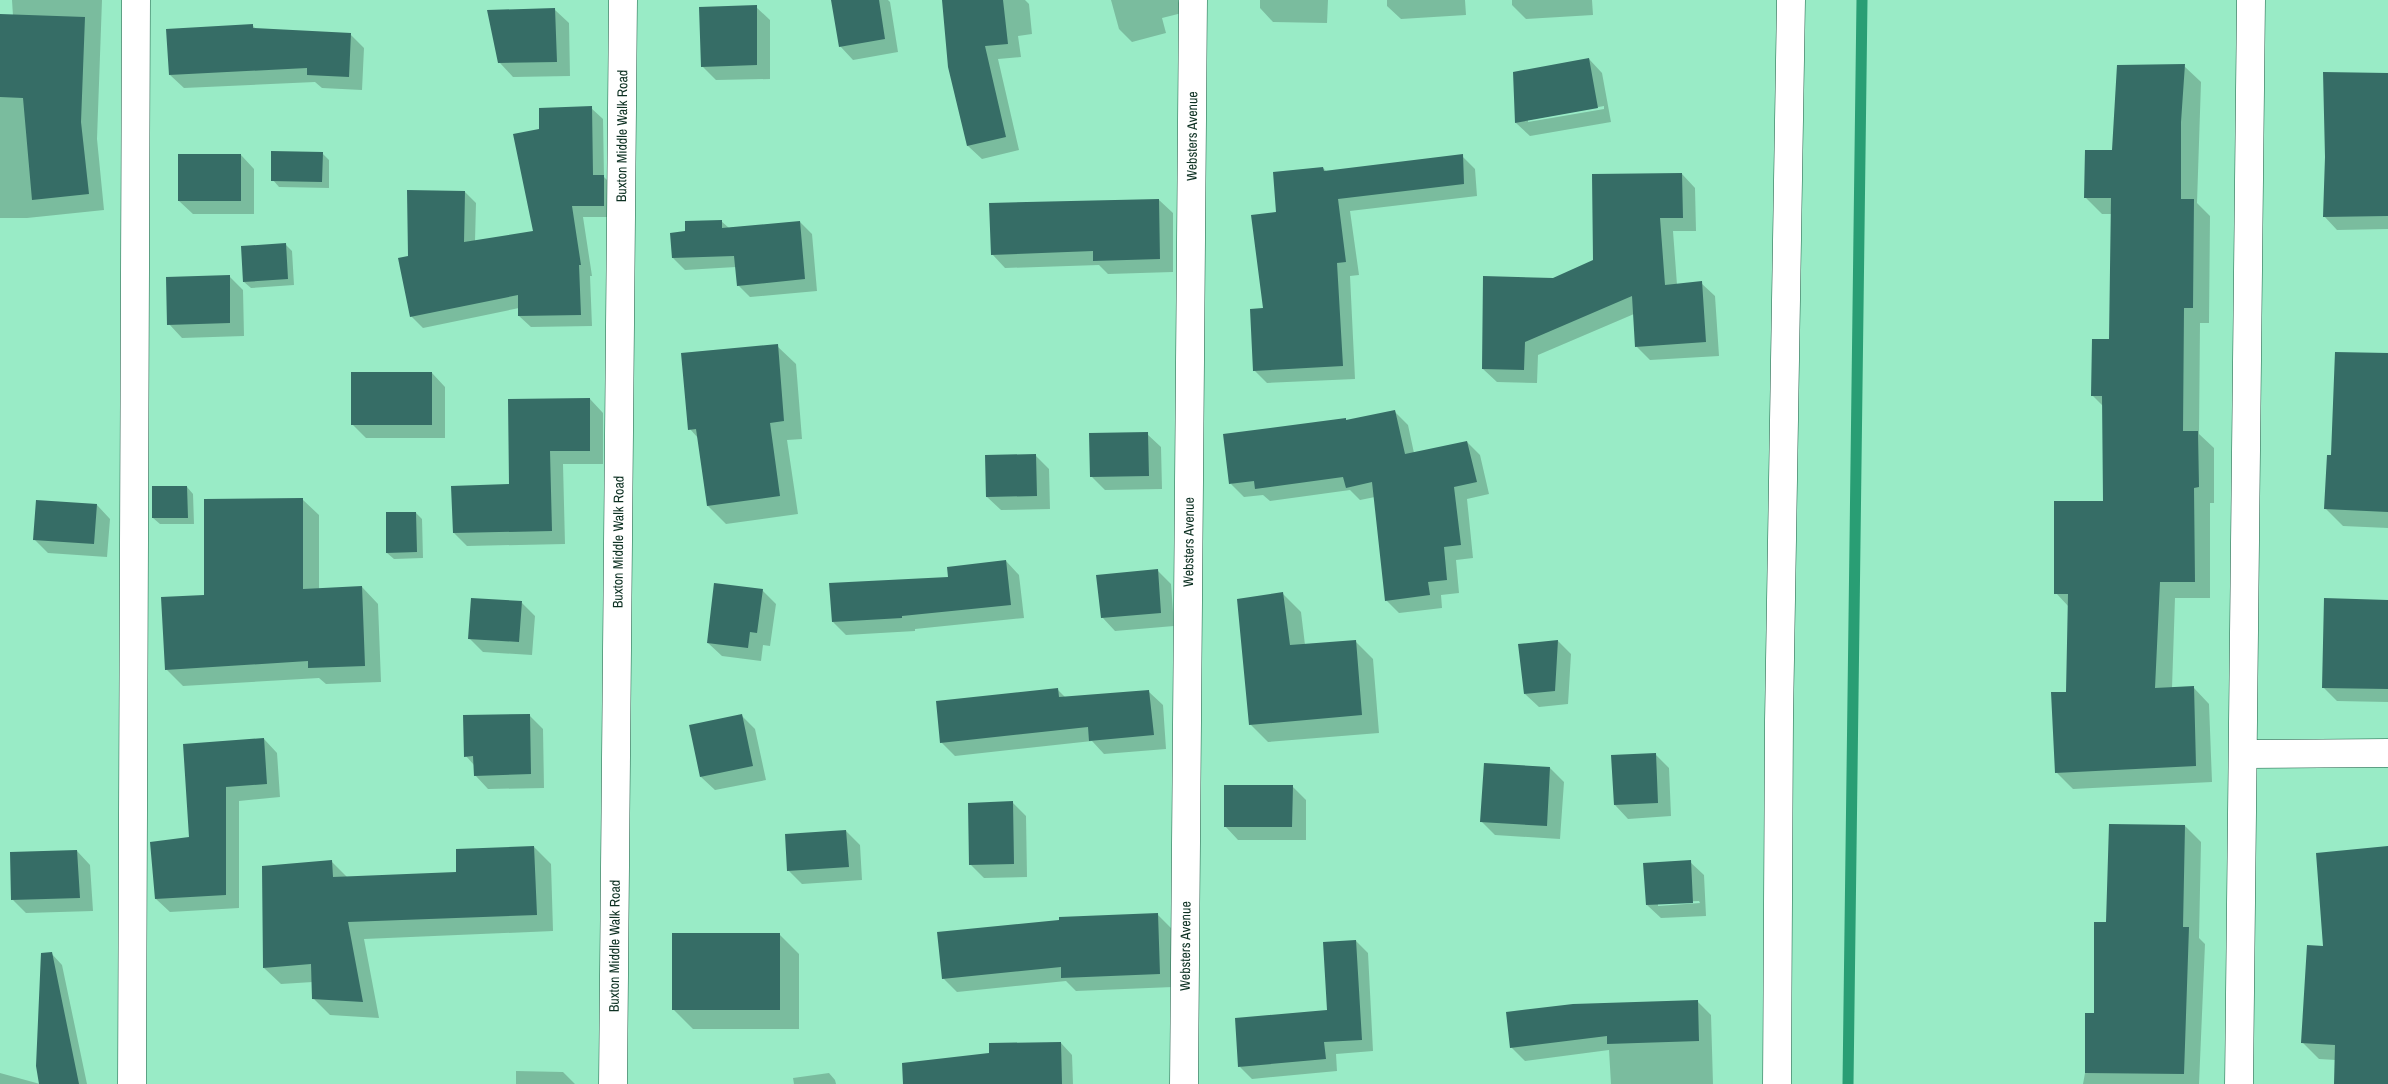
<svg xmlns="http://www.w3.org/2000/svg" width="2388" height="1084" font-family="'Archivo Narrow',sans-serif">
  <rect width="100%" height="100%" fill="#99ebc6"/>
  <path fill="#0003" fill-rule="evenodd" d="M 12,0 L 102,0 L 97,139 L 104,210 L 27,218 L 0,218 L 0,15 L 13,16 Z
    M 832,0 L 888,0 L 890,2 L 898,52 L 853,60 L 840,46 Z
    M 943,0 L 1025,0 L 1029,4 L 1032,34 L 1018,36 L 1021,57 L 998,59 L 1019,150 L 982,159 L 968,146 L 949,67 Z
    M 1111,0 L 1178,0 L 1182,13 L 1162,18 L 1166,33 L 1132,42 L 1119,29 Z
    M 1260,0 L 1328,0 L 1327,23 L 1273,22 L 1260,8 Z
    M 1387,0 L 1465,0 L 1466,15 L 1401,19 L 1387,6 Z
    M 1512,0 L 1592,0 L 1593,15 L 1526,19 L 1512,5 Z
    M 756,7 L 770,20 L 770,79 L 716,80 L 702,66 Z
    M 555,10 L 569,23 L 570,76 L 513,77 L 500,63 Z
    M 252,25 L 257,30 L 350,34 L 364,48 L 362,90 L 322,88 L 315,82 L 184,88 L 170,75 Z
    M 1589,59 L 1602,73 L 1611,122 L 1530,136 L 1516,123 L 1515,73 ZM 1604,106 L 1604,109 L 1528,122 L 1528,120 Z
    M 2184,66 L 2201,82 L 2197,203 L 2210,216 L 2209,323 L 2200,323 L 2199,434 L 2214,448 L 2214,503 L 2210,503 L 2210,598 L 2175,598 L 2172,688 L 2193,687 L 2209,704 L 2212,782 L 2073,789 L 2056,772 L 2067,693 L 2069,607 L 2056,593 L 2104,502 L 2103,406 L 2092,395 L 2110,340 L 2112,214 L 2102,214 L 2086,198 L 2113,151 Z
    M 2388,74 L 2388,229 L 2337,230 L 2324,216 Z
    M 591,108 L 603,119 L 604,177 L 615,188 L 615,217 L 583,217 L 592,276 L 590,276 L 592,326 L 531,327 L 519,316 L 519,308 L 423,328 L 411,316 L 409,257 L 465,192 L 476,203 L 475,241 L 534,232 L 540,130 Z
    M 322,153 L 329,160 L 329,188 L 279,187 L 273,180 Z
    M 241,155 L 254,169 L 254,214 L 193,214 L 179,201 Z
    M 1462,156 L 1475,169 L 1477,196 L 1350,211 L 1359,275 L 1350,276 L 1355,379 L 1267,383 L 1254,370 L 1277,213 L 1323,168 L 1327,172 Z
    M 1682,174 L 1695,188 L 1696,231 L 1673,231 L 1677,285 L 1701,283 L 1715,296 L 1719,356 L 1650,360 L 1637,347 L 1634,314 L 1538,355 L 1537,383 L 1497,382 L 1483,369 L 1553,279 L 1594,261 Z
    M 1159,200 L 1173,213 L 1173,272 L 1108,274 L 1099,265 L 1005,268 L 992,254 Z
    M 721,221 L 729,228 L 800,222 L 812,234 L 817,291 L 750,297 L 738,285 L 736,267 L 685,270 L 673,258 L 687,232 Z
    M 286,245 L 292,251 L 294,285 L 251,288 L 244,282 Z
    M 229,276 L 243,290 L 244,336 L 182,338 L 169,324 Z
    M 777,346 L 796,364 L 802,439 L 787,440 L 798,514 L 726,524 L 708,506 L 698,438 L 690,429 Z
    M 2388,355 L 2388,528 L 2343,526 L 2325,508 L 2333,457 Z
    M 432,373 L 445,387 L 445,438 L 366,438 L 352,424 Z
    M 590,399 L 603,413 L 603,464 L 563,464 L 565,544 L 467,546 L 454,533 L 510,486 Z
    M 1395,412 L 1408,425 L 1414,453 L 1467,442 L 1480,455 L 1489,494 L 1467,499 L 1473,558 L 1456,560 L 1459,593 L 1441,595 L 1442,608 L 1399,613 L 1386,600 L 1375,497 L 1360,500 L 1350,490 L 1270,501 L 1263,495 L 1244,497 L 1231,484 L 1345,419 L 1347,421 Z
    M 1147,434 L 1161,447 L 1162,489 L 1105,490 L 1092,477 Z
    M 1036,456 L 1049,469 L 1050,509 L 1001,510 L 987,497 Z
    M 187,487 L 193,494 L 194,524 L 160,524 L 153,518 Z
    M 302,499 L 319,515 L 319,589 L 362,587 L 378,604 L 381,682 L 326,684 L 319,678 L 183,686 L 166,669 L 206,596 Z
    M 97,505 L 110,519 L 107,557 L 48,553 L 34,539 Z
    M 416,513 L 422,519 L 423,558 L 394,559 L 387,553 Z
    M 1006,561 L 1019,575 L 1024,618 L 915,629 L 915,631 L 846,635 L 833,622 L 950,578 Z
    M 1157,570 L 1171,584 L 1174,626 L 1115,631 L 1102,617 Z
    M 762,590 L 776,604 L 770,646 L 763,645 L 761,661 L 722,656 L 708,643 Z
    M 1283,594 L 1301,612 L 1305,645 L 1355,641 L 1373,659 L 1379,733 L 1268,742 L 1250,724 Z
    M 2388,601 L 2388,702 L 2337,701 L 2323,687 Z
    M 522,603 L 535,616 L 532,655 L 483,652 L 469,638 Z
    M 1558,641 L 1571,654 L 1568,704 L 1539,707 L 1525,694 Z
    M 1057,689 L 1066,698 L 1149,692 L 1163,705 L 1166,749 L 1104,754 L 1092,741 L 955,756 L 941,742 Z
    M 529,715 L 543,729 L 544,788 L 488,789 L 475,775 L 474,765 L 466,756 Z
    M 741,715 L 755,729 L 766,780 L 715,790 L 701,777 Z
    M 264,739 L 277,753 L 280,797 L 239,801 L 239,908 L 170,912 L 156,899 L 190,838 L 184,745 Z
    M 1655,754 L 1669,768 L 1671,816 L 1628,819 L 1615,805 Z
    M 1550,768 L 1564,782 L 1560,839 L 1495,835 L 1481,821 Z
    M 1292,786 L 1306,800 L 1306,840 L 1238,840 L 1225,826 Z
    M 1012,802 L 1026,816 L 1027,877 L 984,878 L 970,864 Z
    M 2185,826 L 2201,842 L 2199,938 L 2205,944 L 2199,1084 L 2083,1084 L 2096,1014 L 2107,924 Z
    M 846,831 L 860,845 L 862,880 L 802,884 L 788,870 Z
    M 534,847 L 551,864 L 553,931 L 364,939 L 379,1018 L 330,1015 L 313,998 L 313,982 L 281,984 L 264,968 L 331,861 L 348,878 L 458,873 Z
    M 2388,848 L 2388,1084 L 2336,1084 L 2336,1060 L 2319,1059 L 2302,1042 L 2325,947 Z
    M 77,851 L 90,865 L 93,911 L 26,913 L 13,900 Z
    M 1690,862 L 1704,875 L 1706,916 L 1661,918 L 1647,905 ZM 1699,901 L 1700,903 L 1658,906 L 1658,903 Z
    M 1157,914 L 1171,928 L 1173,987 L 1076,991 L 1066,981 L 957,992 L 943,978 Z
    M 779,934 L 799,954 L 799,1029 L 693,1029 L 673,1009 Z
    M 1356,941 L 1368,953 L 1373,1051 L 1336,1054 L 1337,1071 L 1252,1079 L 1240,1067 L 1328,1011 Z
    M 51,953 L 62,965 L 87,1084 L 0,1084 L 0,1073 L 40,1084 Z
    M 1697,1001 L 1711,1015 L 1713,1084 L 1611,1084 L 1609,1050 L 1525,1061 L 1511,1047 Z
    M 1061,1043 L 1072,1055 L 1073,1084 L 929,1084 L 990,1054 Z
    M 516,1071 L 563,1072 L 575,1084 L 516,1084 Z
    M 829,1073 L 835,1080 L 836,1084 L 794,1084 L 793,1078 Z"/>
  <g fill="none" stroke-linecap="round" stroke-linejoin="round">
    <path stroke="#299e74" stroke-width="11" d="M 1848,1084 L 1862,0"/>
  </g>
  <path fill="#366d66" d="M 831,0 L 879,0 L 885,39 L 839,47 Z
    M 942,0 L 1003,0 L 1008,44 L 985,46 L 1006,137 L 967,146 L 948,67 Z
    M 757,5 L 757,65 L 701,67 L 699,7 Z
    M 555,8 L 557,62 L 498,63 L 487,10 Z
    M 0,14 L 85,17 L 81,122 L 89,194 L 32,200 L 23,98 L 0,97 Z
    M 253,24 L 253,28 L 351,33 L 349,77 L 307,75 L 307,68 L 169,75 L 166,29 Z
    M 1589,58 L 1598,108 L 1515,123 L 1513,72 Z
    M 2185,64 L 2181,122 L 2181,199 L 2194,199 L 2193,308 L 2184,308 L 2183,431 L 2198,431 L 2199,487 L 2194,488 L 2195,582 L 2160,582 L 2155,688 L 2194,686 L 2196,766 L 2055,773 L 2051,692 L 2066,692 L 2068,594 L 2054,594 L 2054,501 L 2103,501 L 2102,396 L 2091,396 L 2092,339 L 2109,339 L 2111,198 L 2084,198 L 2085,150 L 2112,150 L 2117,65 Z
    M 2323,72 L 2388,73 L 2388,216 L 2323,217 L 2325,157 Z
    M 592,106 L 593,175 L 604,175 L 604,206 L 572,206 L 581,265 L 579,265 L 581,315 L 518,316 L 518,295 L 410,317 L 398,258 L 408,256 L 407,190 L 465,191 L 464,242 L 533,231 L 513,134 L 539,129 L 539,108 Z
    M 271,151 L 323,152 L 322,182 L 271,181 Z
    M 178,154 L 241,154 L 241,201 L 178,201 Z
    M 1463,154 L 1464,184 L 1338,199 L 1346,262 L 1337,263 L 1343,366 L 1253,371 L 1250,309 L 1263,308 L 1251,215 L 1276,212 L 1273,172 L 1323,167 L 1324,171 Z
    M 1682,173 L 1683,218 L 1660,218 L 1665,285 L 1702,281 L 1706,342 L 1635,347 L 1632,296 L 1525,342 L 1524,370 L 1482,369 L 1483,276 L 1553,278 L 1593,260 L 1592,174 Z
    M 1159,199 L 1160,259 L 1093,261 L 1093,251 L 991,255 L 989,203 Z
    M 722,220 L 722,228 L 800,221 L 805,279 L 737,286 L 734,256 L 672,258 L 670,233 L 685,231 L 685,221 Z
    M 286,243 L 288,279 L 243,282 L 241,246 Z
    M 230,275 L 230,323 L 167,325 L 166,277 Z
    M 778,344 L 784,421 L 770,423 L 780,496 L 707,506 L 696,429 L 688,430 L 681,353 Z
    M 2335,352 L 2388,353 L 2388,512 L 2324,509 L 2327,455 L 2331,455 Z
    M 351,372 L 432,372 L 432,425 L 351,425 Z
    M 590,398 L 590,451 L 550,451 L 552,531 L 453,533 L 451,486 L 509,484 L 508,399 Z
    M 1395,410 L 1405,454 L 1467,441 L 1477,482 L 1454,487 L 1461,545 L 1444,547 L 1447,580 L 1428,582 L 1430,595 L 1385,601 L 1372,482 L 1346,488 L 1343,477 L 1255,489 L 1254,481 L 1229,484 L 1223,434 L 1346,418 L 1346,420 Z
    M 1148,432 L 1149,476 L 1090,477 L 1089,433 Z
    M 1036,454 L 1037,496 L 986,497 L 985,455 Z
    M 152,486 L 187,486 L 188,518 L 152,518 Z
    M 303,498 L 303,589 L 362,586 L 365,666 L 308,668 L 308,661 L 165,670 L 161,597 L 204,595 L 204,499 Z
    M 36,500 L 97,504 L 94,544 L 33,540 Z
    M 386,512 L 416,512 L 417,552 L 386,553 Z
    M 1006,560 L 1011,605 L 902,616 L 902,618 L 832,622 L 829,583 L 948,577 L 947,567 Z
    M 1158,569 L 1161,613 L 1101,618 L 1096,575 Z
    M 714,583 L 763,589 L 757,633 L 750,632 L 748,648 L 707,643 Z
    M 1283,592 L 1290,645 L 1356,640 L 1362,715 L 1249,725 L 1237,599 Z
    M 471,598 L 522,601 L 519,642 L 468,639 Z
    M 2324,598 L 2388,600 L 2388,689 L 2322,688 Z
    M 1558,640 L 1555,691 L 1524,694 L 1518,644 Z
    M 1058,688 L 1059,697 L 1149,690 L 1154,735 L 1089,741 L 1088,727 L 940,743 L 936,701 Z
    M 530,714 L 531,774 L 474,776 L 473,756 L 464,757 L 463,715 Z
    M 742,714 L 753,766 L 700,777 L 689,725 Z
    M 264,738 L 267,784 L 226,787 L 226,895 L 155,899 L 150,842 L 189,837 L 183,744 Z
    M 1656,753 L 1658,803 L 1614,805 L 1611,755 Z
    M 1484,763 L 1550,767 L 1547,826 L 1480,822 Z
    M 1224,785 L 1293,785 L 1292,827 L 1224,827 Z
    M 1013,801 L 1014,864 L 969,865 L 968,803 Z
    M 2109,824 L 2185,825 L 2183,927 L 2189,927 L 2184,1074 L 2085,1073 L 2085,1013 L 2094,1013 L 2094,922 L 2106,922 Z
    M 846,830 L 849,867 L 787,871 L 785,834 Z
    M 534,846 L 537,915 L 348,922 L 363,1002 L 312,999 L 311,964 L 263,968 L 262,866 L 332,860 L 333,877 L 456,872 L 456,849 Z
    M 2388,846 L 2388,1084 L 2334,1084 L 2335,1045 L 2301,1043 L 2307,945 L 2323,946 L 2316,853 Z
    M 77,850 L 80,898 L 11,900 L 10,852 Z
    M 1691,860 L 1693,903 L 1646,905 L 1643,863 Z
    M 1158,913 L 1160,974 L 1061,978 L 1061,967 L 942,979 L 937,932 L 1059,920 L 1059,917 Z
    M 672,933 L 780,933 L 780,1010 L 672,1010 Z
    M 1356,940 L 1362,1040 L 1324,1042 L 1326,1059 L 1238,1067 L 1235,1018 L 1327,1010 L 1323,942 Z
    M 52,952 L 79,1084 L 39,1084 L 36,1066 L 41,953 Z
    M 1698,1000 L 1699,1041 L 1607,1044 L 1607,1036 L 1510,1048 L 1506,1012 L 1573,1004 Z
    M 1061,1042 L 1062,1084 L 903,1084 L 902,1063 L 989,1053 L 989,1043 Z"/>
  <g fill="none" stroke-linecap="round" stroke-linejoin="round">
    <g stroke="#1e5d45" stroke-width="29">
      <g id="minor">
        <path d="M 2245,754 L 2388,753"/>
        <path d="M 132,1084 L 136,0"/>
        <path id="s1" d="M 613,1084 L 623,0"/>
        <path id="s2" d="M 1184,1084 L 1193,0"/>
        <path d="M 1777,1084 L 1779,720 L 1791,0"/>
        <path d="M 2239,1084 L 2251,0"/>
      </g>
    </g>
    <use href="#minor" stroke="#fff" stroke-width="28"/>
  </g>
  <g text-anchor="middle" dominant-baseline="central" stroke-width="5" stroke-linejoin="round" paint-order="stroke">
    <g font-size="14" fill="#0e3123" stroke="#a6f8d3">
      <text stroke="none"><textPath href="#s1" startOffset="948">Buxton Middle Walk Road</textPath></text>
      <text stroke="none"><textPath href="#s2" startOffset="948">Websters Avenue</textPath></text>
      <text stroke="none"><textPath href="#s1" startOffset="542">Buxton Middle Walk Road</textPath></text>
      <text stroke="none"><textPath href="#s2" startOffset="542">Websters Avenue</textPath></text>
      <text stroke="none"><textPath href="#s1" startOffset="138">Buxton Middle Walk Road</textPath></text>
      <text stroke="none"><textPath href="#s2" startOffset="138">Websters Avenue</textPath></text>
    </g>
  </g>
</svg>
